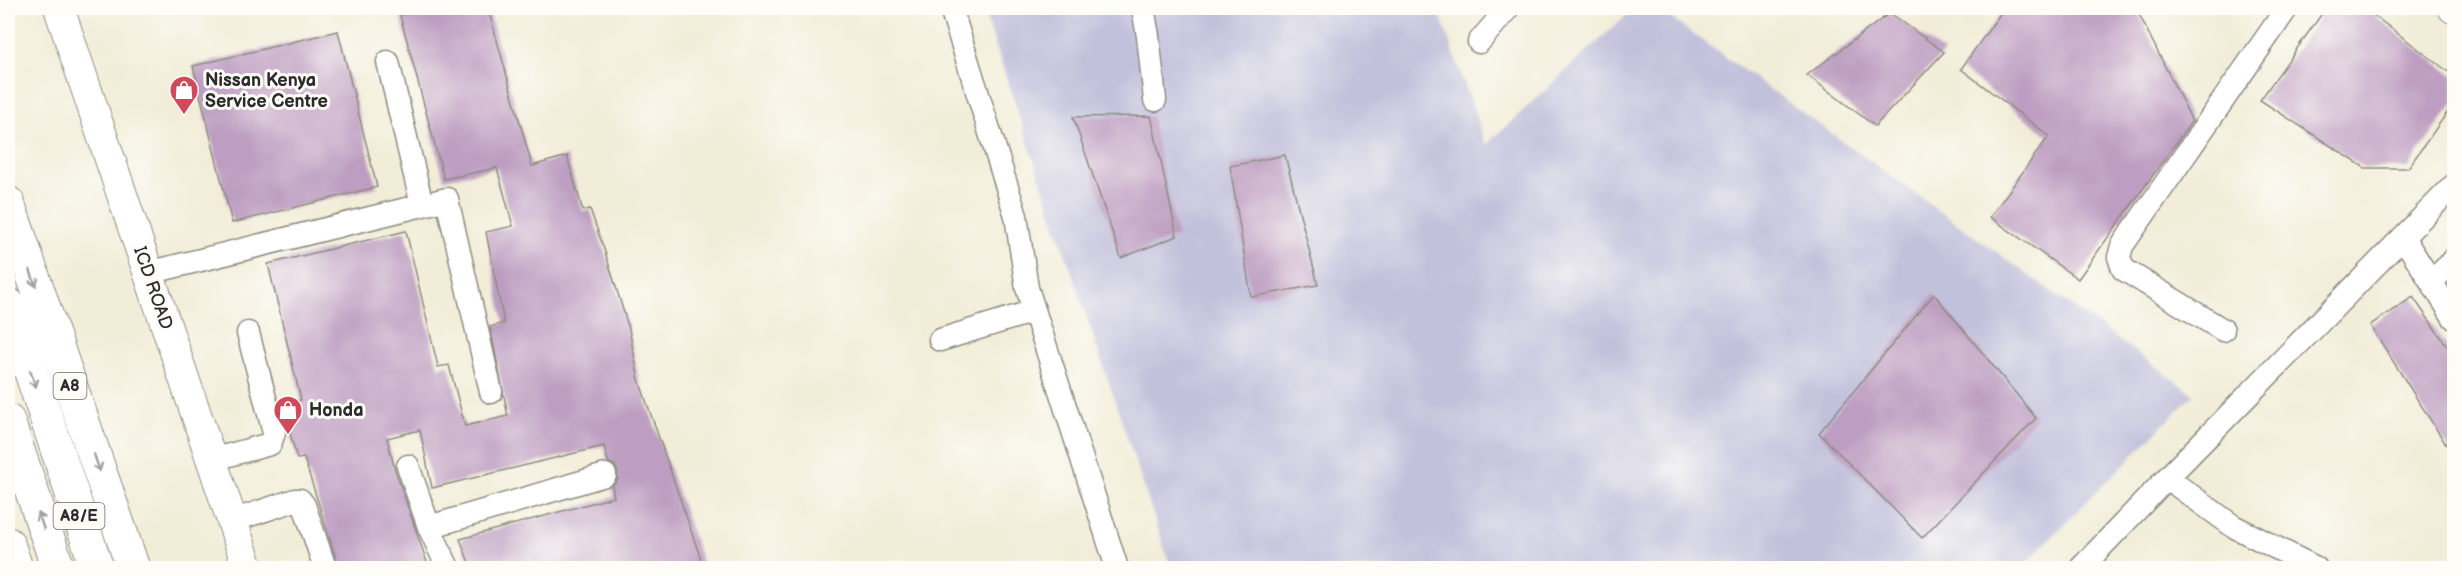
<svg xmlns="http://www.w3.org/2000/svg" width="2462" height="576" font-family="'Balsamiq Sans',sans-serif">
  <rect width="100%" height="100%" fill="#fdfcf7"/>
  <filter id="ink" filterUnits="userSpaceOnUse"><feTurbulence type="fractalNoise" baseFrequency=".0167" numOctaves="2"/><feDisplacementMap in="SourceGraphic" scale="12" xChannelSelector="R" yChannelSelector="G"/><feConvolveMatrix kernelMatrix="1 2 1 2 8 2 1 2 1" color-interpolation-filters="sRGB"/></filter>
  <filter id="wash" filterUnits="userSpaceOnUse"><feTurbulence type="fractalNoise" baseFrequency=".008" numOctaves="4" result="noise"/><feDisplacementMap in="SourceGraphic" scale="24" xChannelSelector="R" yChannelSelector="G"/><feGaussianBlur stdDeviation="1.35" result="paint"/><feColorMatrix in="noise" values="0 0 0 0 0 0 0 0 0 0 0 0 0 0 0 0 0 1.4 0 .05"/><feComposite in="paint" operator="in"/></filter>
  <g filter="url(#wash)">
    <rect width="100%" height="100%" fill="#f2edd8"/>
    <path fill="#c2c1dc" d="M 983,8 L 1438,8 L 1486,145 L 1634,8 L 1657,8 L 2194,394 L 2021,568 L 1171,568 Z"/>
    <g id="blocks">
      <path fill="#bd9dc1" d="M 430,8 L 488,8 L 532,166 L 567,156 L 583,211 L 590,209 L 605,252 L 629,329 L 639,380 L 704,568 L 471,568 L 460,539 L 614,497 L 612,486 L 618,479 L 618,471 L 614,465 L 608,462 L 604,446 L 432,488 L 420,430 L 387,438 L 395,470 L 429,568 L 339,568 L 304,458 L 297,459 L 282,404 L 301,400 L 268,264 L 406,231 L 438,367 L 449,365 L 465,426 L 508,416 L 490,327 L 504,323 L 486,232 L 513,226 L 497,168 L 444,179 L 400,15 Z
        M 2004,8 L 2136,8 L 2192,121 L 2078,279 L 1990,217 L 2049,136 L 1961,69 Z
        M 2326,8 L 2364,8 L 2454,76 L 2454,103 L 2408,168 L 2365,168 L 2260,100 Z
        M 1890,13 L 1944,52 L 1875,126 L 1807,75 Z
        M 338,31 L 377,187 L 232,223 L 193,66 Z
        M 1151,116 L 1177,236 L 1121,258 L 1073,117 Z
        M 1285,155 L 1318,285 L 1251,297 L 1230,166 Z
        M 1934,294 L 2036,418 L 1922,538 L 1819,433 Z
        M 2413,297 L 2454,356 L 2454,457 L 2370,325 Z"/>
    </g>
  </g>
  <g filter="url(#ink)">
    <use href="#blocks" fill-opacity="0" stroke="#8e8c82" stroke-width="1.5"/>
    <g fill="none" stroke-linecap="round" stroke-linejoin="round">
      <g stroke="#8e8c82" stroke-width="25">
        <path id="minor" d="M 951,8 L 1016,216 L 1027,288 L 1117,568
          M 1143,8 L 1148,36 L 1155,100
          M 1479,42 L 1508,8
          M 388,62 L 422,205
          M 2403,237 L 2454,318
          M 148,273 L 447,199 L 491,392
          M 2432,282 L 2454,259
          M 2223,330 L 2123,269 L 2119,257 L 2122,246 L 2287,8
          M 940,340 L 1034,311
          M 211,460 L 270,444 L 274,433 L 248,333
          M 408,466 L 429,527 L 448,568
          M 2167,478 L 2233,526 L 2316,568
          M 232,521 L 295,500 L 300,500 L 304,505 L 325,568
          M 429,527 L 605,475
          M 2081,568 L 2167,478 L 2454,185"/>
      </g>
      <g stroke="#8e8c82" stroke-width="32">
        <path id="major" d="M 59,8 L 248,568
          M 2453,8 L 2454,8"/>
      </g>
      <g stroke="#8e8c82" stroke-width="35">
        <path id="highway" d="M 8,203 L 133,568
          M 8,304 L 97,568
          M 8,421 L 58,568
          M 8,544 L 16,568"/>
      </g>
      <use href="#minor" stroke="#fff" stroke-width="22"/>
      <use href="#major" stroke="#fff" stroke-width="30"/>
      <use href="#highway" stroke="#fff" stroke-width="33"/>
    </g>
    <defs><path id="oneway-shaft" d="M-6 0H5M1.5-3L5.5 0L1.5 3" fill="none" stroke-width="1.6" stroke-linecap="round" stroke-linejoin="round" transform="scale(1.5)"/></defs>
    <g stroke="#a0a0a0">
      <use href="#oneway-shaft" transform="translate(33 278) rotate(71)"/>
      <use href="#oneway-shaft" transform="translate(33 379) rotate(71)"/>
      <use href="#oneway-shaft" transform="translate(97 463) rotate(71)"/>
      <use href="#oneway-shaft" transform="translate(41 521) rotate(-109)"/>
    </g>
  </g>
  <defs>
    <g id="shop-pin" transform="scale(1.5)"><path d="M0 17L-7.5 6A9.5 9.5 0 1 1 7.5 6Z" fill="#d1495b" stroke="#fdfcf7"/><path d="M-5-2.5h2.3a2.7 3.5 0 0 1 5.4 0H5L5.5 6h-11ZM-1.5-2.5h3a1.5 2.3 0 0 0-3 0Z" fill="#fff"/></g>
  </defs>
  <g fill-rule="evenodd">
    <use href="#shop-pin" x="184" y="90"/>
    <use href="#shop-pin" x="288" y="410"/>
  </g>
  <g text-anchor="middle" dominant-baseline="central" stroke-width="6" stroke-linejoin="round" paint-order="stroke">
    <g fill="#fdfcf7" stroke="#6a6a68" stroke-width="1.5">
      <rect x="53.5" y="373" width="33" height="26" rx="4.5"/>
      <rect x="53.5" y="503" width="51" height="26" rx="4.5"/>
    </g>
    <g font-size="16" font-weight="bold" fill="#2b2b2b">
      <text x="70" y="386">A8</text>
      <text x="79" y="516">A8/E</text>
    </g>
    <g font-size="18" font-weight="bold" fill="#2b2b2b" stroke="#fdfcf7" text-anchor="start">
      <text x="205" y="80">Nissan Kenya<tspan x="205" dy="21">Service Centre</tspan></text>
      <text x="309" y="410">Honda</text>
    </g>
    <g font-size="18" fill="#2b2b2b" stroke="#fdfcf7">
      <text transform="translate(153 288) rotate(71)">ICD ROAD</text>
    </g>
  </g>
  <rect width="2462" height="576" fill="none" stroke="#fdfcf7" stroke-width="30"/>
</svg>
